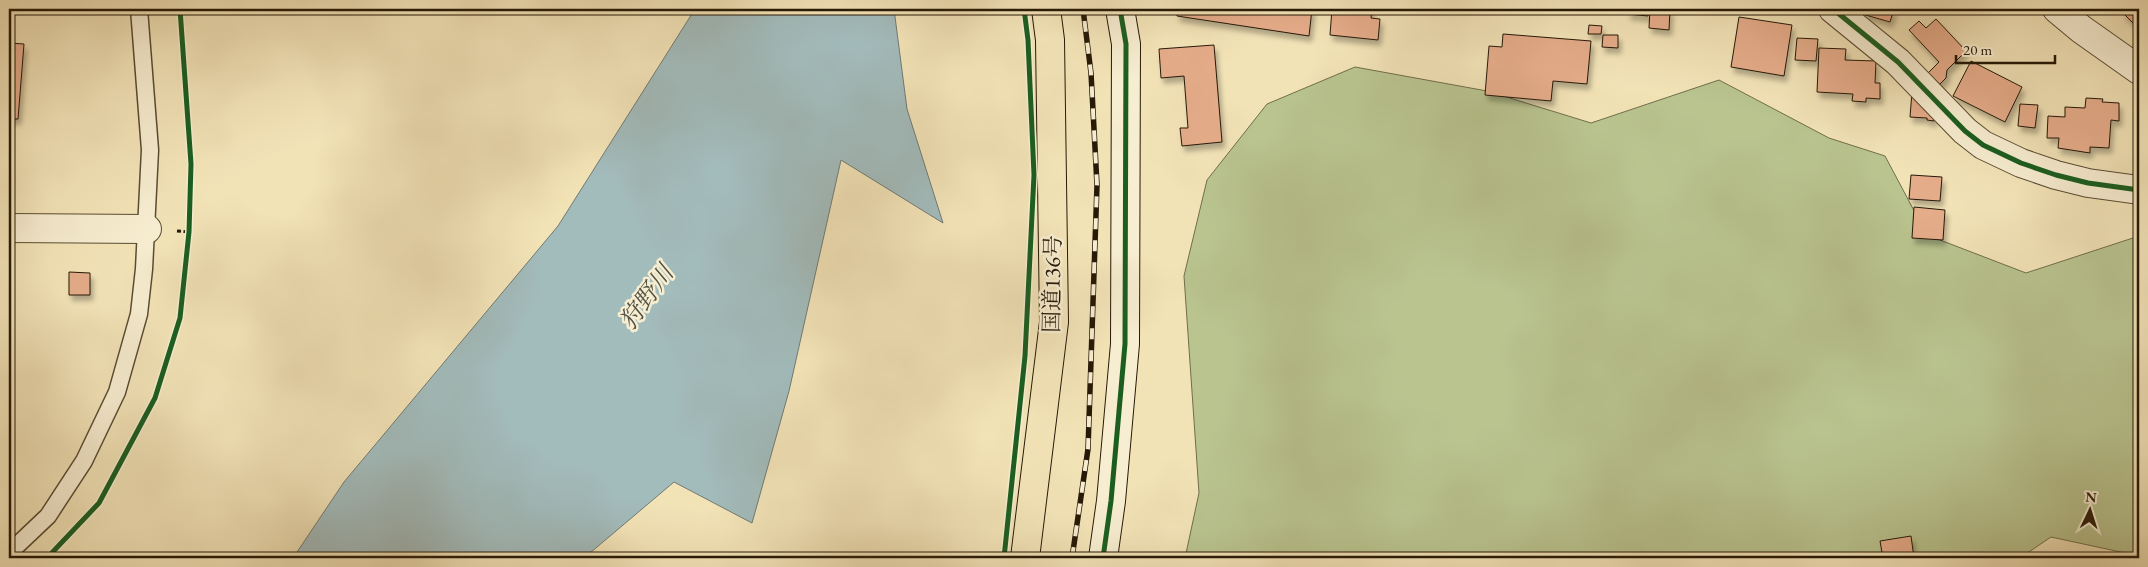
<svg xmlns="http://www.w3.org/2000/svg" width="2148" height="567" font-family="'EB Garamond','Noto Serif JP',serif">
  <defs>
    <filter id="shadow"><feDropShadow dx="3" dy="5.5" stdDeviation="2.5" flood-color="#0004"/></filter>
  </defs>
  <rect width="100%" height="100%" fill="#f2e3b7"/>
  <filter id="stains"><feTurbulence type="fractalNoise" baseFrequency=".004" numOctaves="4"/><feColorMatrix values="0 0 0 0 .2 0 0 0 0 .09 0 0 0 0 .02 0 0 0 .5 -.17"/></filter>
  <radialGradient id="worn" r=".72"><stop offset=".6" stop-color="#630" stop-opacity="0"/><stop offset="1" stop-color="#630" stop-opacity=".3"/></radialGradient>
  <path fill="#b9c48f" stroke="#706e4b" d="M 1355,67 L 1487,91 L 1591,123 L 1719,80 L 1829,138 L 1885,156 L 1927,235 L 2026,273 L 2139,236 L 2139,556 L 2051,537 L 2020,558 L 1185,558 L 1199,493 L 1184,276 L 1207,180 L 1267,104 Z"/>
  <path fill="#a2bbbb" stroke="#707a73" d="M 695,9 L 894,9 L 907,109 L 943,223 L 841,160 L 789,391 L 752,523 L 674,482 L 584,558 L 293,558 L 344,482 L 558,226 Z"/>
  <path fill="#e5ac8a" stroke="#261907" filter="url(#shadow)" d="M 1178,9 L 1312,9 L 1309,36 L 1177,16 Z
    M 1332,9 L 1372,9 L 1371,18 L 1380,19 L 1378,40 L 1330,35 Z
    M 1628,9 L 1648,9 L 1648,16 L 1628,14 Z
    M 1650,9 L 1670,9 L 1669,30 L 1649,28 Z
    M 1863,9 L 1894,9 L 1890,22 L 1862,14 Z
    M 2125,9 L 2134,10 L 2139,9 L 2139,29 L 2122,12 Z
    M 1739,17 L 1792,25 L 1784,76 L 1731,67 Z
    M 1936,19 L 1966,51 L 1947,70 L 1946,78 L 1938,86 L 1927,74 L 1939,62 L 1909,30 L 1919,21 L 1926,28 Z
    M 1589,25 L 1602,26 L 1601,34 L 1588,34 Z
    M 1503,34 L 1591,41 L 1587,84 L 1553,81 L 1551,101 L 1485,95 L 1489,46 L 1502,47 Z
    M 1603,35 L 1618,35 L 1618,48 L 1602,47 Z
    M 1797,38 L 1818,39 L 1816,61 L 1795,60 Z
    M 9,43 L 24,44 L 18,119 L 9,119 Z
    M 1214,45 L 1222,142 L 1182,146 L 1180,128 L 1188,128 L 1184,76 L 1161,78 L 1159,49 Z
    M 1819,48 L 1846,49 L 1845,60 L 1876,61 L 1875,83 L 1880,83 L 1880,99 L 1866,98 L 1866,102 L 1852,101 L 1853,94 L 1817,92 Z
    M 1971,61 L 2022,87 L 2005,122 L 1953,96 Z
    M 1912,92 L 1934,112 L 1934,121 L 1927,120 L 1927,118 L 1910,117 Z
    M 2086,98 L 2103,99 L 2102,102 L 2119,103 L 2119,121 L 2111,120 L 2109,148 L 2090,147 L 2090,153 L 2058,148 L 2059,138 L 2047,138 L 2048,116 L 2065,117 L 2065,107 L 2085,108 Z
    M 2020,104 L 2038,105 L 2035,128 L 2018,126 Z
    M 1911,175 L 1942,177 L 1940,201 L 1909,199 Z
    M 1914,207 L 1945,210 L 1943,240 L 1912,238 Z
    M 69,272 L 90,273 L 90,295 L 69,295 Z
    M 1911,536 L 1914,558 L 1883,558 L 1880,541 Z"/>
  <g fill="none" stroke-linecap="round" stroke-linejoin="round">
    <g stroke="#594c33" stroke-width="19">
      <path id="lane" d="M 9,553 L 48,516 L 84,461 L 117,392 L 139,314 L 144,269 L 150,150 L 139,9"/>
    </g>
    <g stroke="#594c33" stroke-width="30">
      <path id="street" d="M 1833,9 L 1898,62 L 1965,131 L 1983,145 L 2021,163 L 2056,175 L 2088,183 L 2139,190
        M 2057,9 L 2081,29 L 2139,70
        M 9,228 L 147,229"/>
    </g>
    <g stroke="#261907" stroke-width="30">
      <path id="secondary" d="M 1103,558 L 1111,501 L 1125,344 L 1126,44 L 1120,9"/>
    </g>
    <g stroke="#261907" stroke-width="30">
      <path id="highway" d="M 1025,558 L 1054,322 L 1050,40 L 1046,9"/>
    </g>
    <path stroke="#261907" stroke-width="3" stroke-dasharray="4 2.5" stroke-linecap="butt" d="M 177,231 L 189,232"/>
    <use href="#lane" stroke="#f7edd0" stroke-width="16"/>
    <use href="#street" stroke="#f7edd0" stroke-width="28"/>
    <use href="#secondary" stroke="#f7edd0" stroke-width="28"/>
    <use href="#highway" stroke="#f2e3b7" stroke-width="28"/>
    <g stroke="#261907" stroke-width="5.5">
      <path id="rail" d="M 1072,558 L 1088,449 L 1097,185 L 1091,73 L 1083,9"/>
    </g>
    <use href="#rail" stroke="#f7edd0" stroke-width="4" stroke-dasharray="11" stroke-linecap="butt"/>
    <g stroke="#f7edd0" stroke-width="8">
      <path id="cycleway" d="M 1833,9 L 1898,62 L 1965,131 L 1983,145 L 2021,163 L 2056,175 L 2088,183 L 2139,190
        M 47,558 L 99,503 L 155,398 L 180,318 L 189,232 L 191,164 L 180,9
        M 1004,558 L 1025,356 L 1034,175 L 1028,40 L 1024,9
        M 1103,558 L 1111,501 L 1125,344 L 1126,44 L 1120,9"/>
    </g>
    <use href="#cycleway" stroke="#1b5e20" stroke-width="5"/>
  </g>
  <g text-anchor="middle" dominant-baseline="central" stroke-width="5" stroke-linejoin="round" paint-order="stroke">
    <g font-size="22" fill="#261907" stroke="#f7edd0">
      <text transform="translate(1052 284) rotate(-89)">国道136号</text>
    </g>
    <g font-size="24" font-style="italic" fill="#515246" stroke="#f7edd0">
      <text transform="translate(646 297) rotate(-54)">狩野川</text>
    </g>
  </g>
  <rect width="2148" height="567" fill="none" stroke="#f2e3b7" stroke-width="30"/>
  <rect x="10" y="10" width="2128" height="547" fill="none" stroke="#261907" stroke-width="2.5"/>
  <rect x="15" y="15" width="2118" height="537" fill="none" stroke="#261907"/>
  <g transform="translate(2090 510) rotate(4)" stroke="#f7edd0" stroke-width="4" paint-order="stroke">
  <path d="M0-4L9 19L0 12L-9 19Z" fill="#261907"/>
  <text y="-8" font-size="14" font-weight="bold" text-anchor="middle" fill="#261907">N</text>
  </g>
  <path d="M1956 55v8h99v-8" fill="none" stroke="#261907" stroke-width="2.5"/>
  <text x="1963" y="55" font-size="15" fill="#261907" stroke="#f7edd0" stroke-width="4" paint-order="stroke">20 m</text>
  <rect width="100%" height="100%" filter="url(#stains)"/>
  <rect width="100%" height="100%" fill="url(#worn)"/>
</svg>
